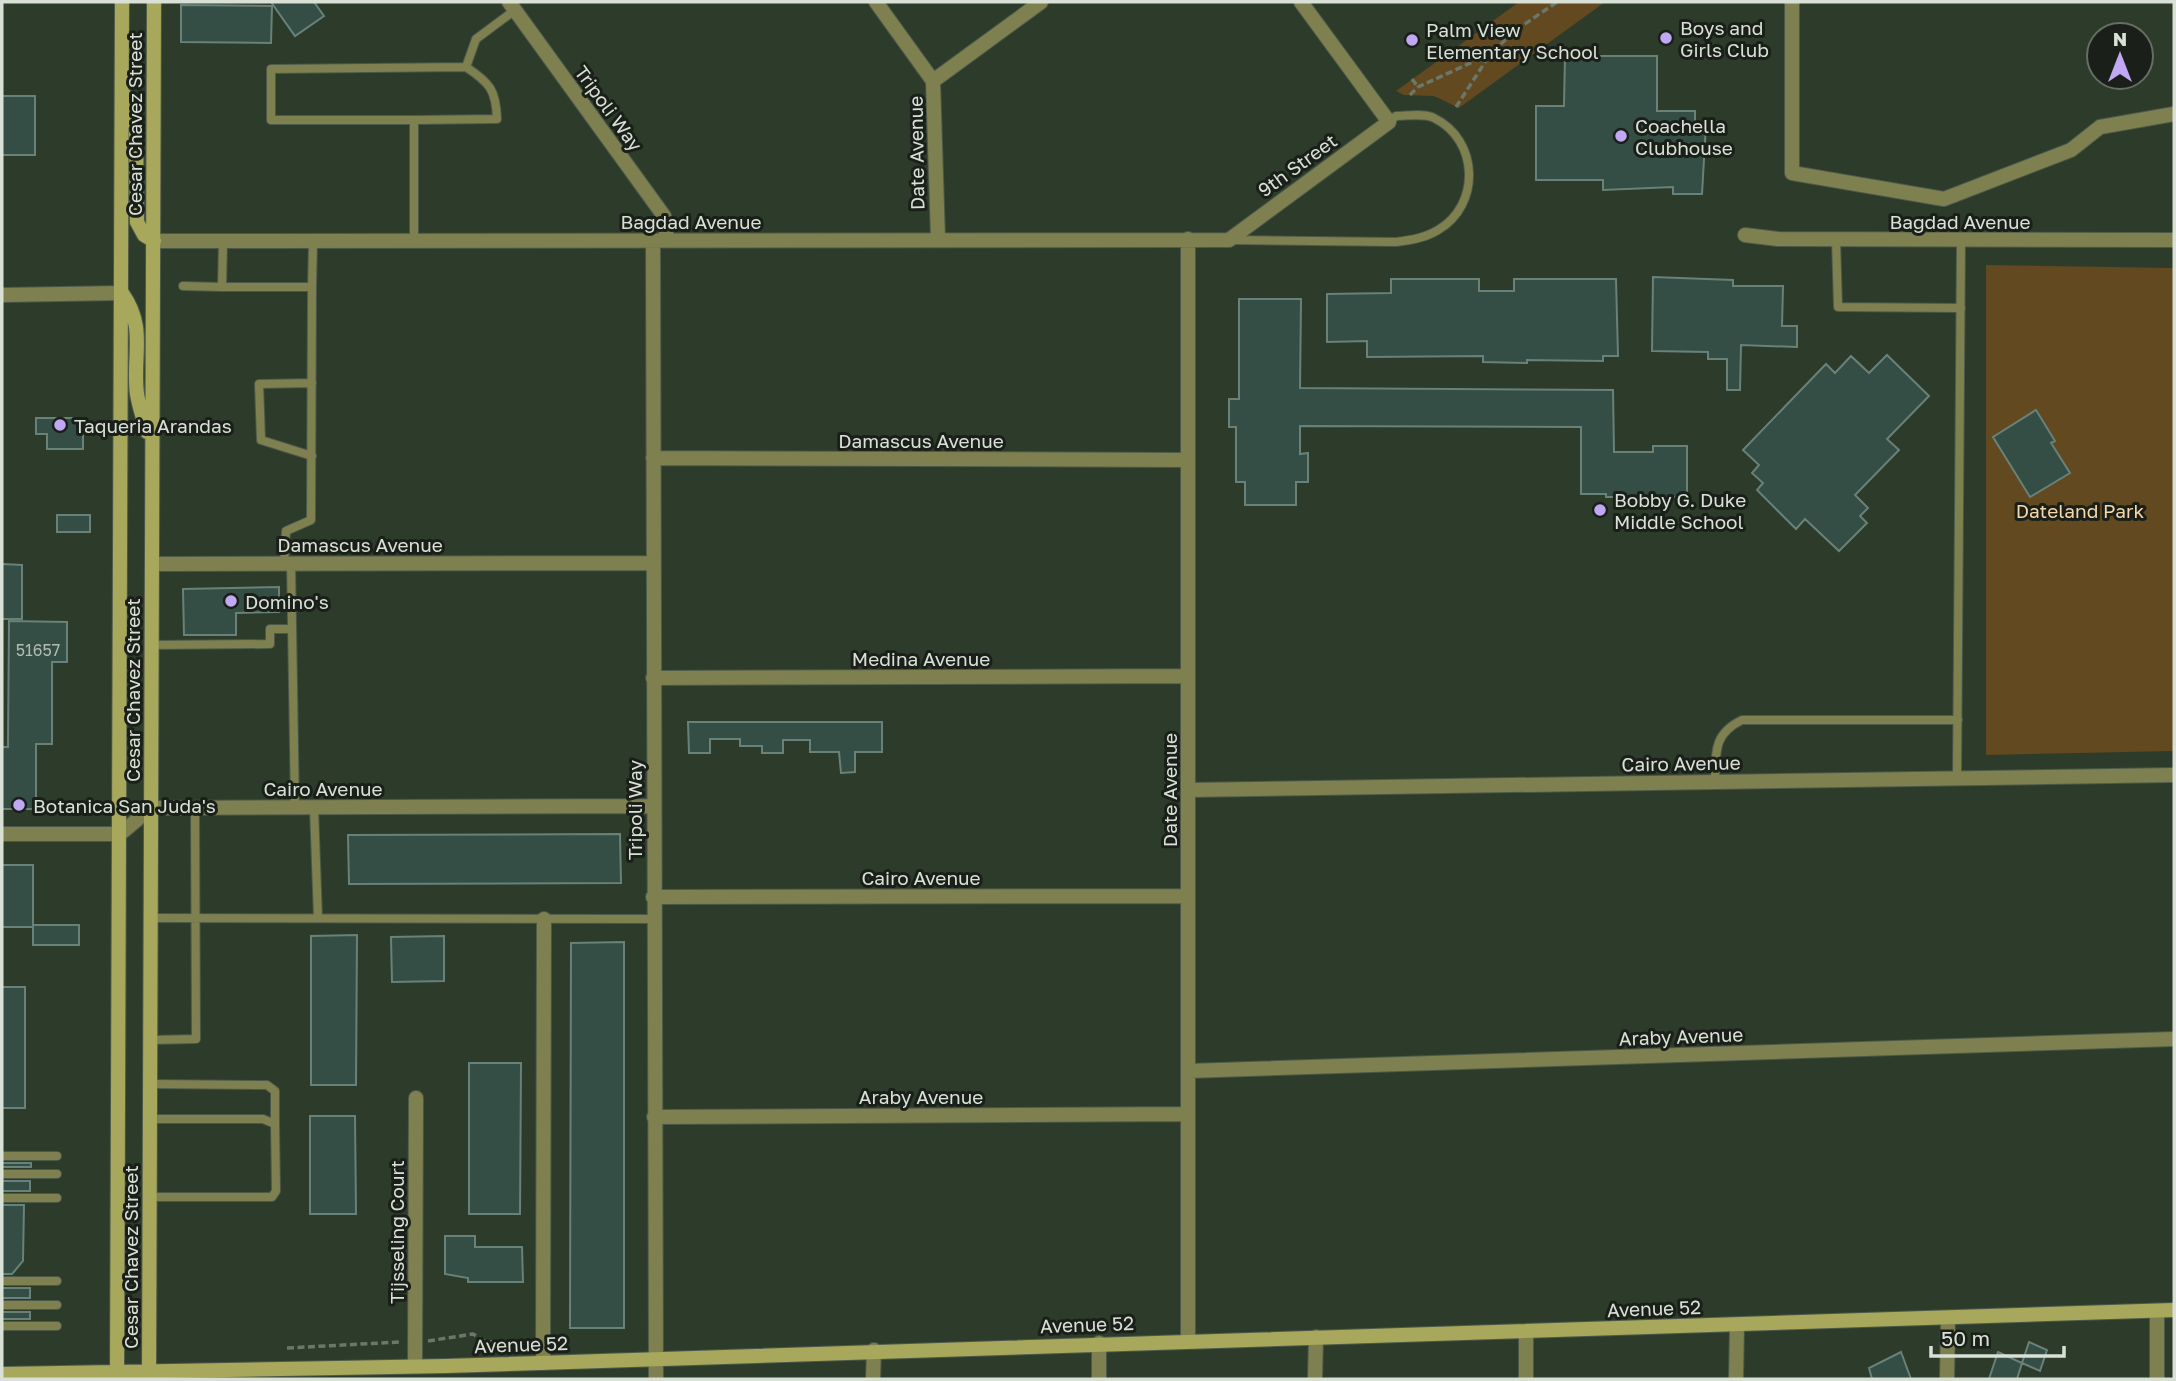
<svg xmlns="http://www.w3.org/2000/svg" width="2176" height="1381" font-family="'Golos Text',sans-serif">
  <rect width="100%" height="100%" fill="#2d3b2b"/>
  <path fill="#62491f" d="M 1519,2 L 1605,2 L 1459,108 L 1434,96 L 1404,95 L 1396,91 Z
    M 1986,265 L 2174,268 L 2174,751 L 1986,755 Z"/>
  <path fill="#344d45" stroke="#688279" stroke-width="2" d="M 271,2 L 314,2 L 324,16 L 295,36 Z
    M 181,5 L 272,6 L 271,43 L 181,42 Z
    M 1565,56 L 1657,56 L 1657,111 L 1695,111 L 1695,124 L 1706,124 L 1702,194 L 1673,194 L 1673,187 L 1603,190 L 1603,180 L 1536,180 L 1536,106 L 1564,106 Z
    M 2,96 L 35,96 L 35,155 L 2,155 Z
    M 1653,277 L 1733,280 L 1733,286 L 1783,286 L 1782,326 L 1797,326 L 1797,347 L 1741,345 L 1740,390 L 1727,390 L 1727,359 L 1708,359 L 1708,352 L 1652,351 Z
    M 1391,279 L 1479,279 L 1479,291 L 1514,291 L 1514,279 L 1616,279 L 1618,356 L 1603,356 L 1603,361 L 1527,360 L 1527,363 L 1483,362 L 1483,356 L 1367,357 L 1367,341 L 1327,342 L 1327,294 L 1391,293 Z
    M 1239,299 L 1301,299 L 1300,388 L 1613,390 L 1614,452 L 1653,452 L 1653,446 L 1687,446 L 1687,497 L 1606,497 L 1606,494 L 1581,494 L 1581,427 L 1300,426 L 1300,454 L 1308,453 L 1308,482 L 1296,482 L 1296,505 L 1245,505 L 1245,482 L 1236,482 L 1236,427 L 1229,427 L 1229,399 L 1239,399 Z
    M 1887,355 L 1929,396 L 1887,439 L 1899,450 L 1855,495 L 1868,508 L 1860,516 L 1867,523 L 1839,551 L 1805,519 L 1796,529 L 1757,490 L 1763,483 L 1752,473 L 1759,465 L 1743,450 L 1826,364 L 1835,373 L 1851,356 L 1869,373 Z
    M 2036,410 L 2055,441 L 2051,443 L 2070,473 L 2030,497 L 1993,437 Z
    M 36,418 L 83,418 L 83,449 L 47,449 L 47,434 L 36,434 Z
    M 57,515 L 90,515 L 90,532 L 57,532 Z
    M 2,564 L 22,565 L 22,619 L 2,619 Z
    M 279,587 L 279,612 L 236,613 L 236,635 L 184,635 L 183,589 Z
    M 9,621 L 67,622 L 67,662 L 52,662 L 52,744 L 36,744 L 36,809 L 2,809 L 2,747 L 8,747 Z
    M 688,722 L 882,722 L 882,752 L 855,752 L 855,772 L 841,773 L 839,752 L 810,752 L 810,740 L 783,740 L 783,753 L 762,753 L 762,746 L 740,746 L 740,739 L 710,739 L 710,753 L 689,753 Z
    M 620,834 L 621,883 L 349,884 L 348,835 Z
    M 2,865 L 33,865 L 33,927 L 2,927 Z
    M 33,925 L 79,925 L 79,945 L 33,945 Z
    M 357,935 L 356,1085 L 311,1085 L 311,936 Z
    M 444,936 L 444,981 L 392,982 L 391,937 Z
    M 624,942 L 624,1328 L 570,1328 L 571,943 Z
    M 2,987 L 25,987 L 25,1108 L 2,1108 Z
    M 469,1063 L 521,1063 L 520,1214 L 469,1214 Z
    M 310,1116 L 355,1116 L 356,1214 L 310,1214 Z
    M 2,1163 L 31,1163 L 31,1167 L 2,1167 Z
    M 2,1181 L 30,1181 L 30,1191 L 2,1191 Z
    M 2,1205 L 24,1205 L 23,1261 L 12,1274 L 2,1274 Z
    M 445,1236 L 475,1236 L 475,1247 L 522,1247 L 523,1282 L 468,1282 L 468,1278 L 445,1274 Z
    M 2,1288 L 30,1288 L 30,1298 L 2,1298 Z
    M 2,1312 L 30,1312 L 30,1319 L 2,1319 Z
    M 2029,1342 L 2047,1350 L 2040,1371 L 2022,1363 Z
    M 1901,1352 L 1911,1379 L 1872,1379 L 1869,1368 Z
    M 1998,1352 L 2022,1363 L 2017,1379 L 1989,1379 Z"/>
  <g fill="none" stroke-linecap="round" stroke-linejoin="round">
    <g stroke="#4c594a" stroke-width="10">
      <path id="service" d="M 466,67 L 476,39 L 515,10
        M 414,240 L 414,120 L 271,120 L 271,69 L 466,67 C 490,83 496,90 497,119 L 414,120
        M 1231,240 L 1396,242 C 1411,240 1425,238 1438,230 C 1481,205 1479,140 1434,118 C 1425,113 1407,116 1396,116 L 1389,122
        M 1836,240 L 1838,307 L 1961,308
        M 223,241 L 222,287 L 312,287 L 313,241
        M 183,286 L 222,287
        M 312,383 L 259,384 L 261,440 L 312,456
        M 284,563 L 286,531 L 311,520 L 312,287
        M 291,563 L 295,808
        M 153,645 L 270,644 L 270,629 L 292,629
        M 1957,778 L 1961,240
        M 1715,782 C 1716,752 1713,734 1742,720 L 1958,720
        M 314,808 L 318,918
        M 150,918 L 653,919
        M 151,1040 L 196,1039 L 195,808
        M 150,1084 L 267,1085 L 275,1091 L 275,1124
        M 2,1156 L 57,1156
        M 2,1174 L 57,1174
        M 150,1197 L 272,1197 L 276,1191 L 275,1124 L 263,1119 L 150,1119
        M 2,1198 L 57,1198
        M 2,1281 L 57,1281
        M 2,1305 L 57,1305
        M 2,1326 L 57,1326"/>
    </g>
    <g stroke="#4c594a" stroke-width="16">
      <path id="minor" d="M 509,2 L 664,216 L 667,240
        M 876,2 L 933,81 L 938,239
        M 1792,2 L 1792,173 L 1944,199 L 2071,150 L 2100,127 L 2174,114
        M 933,81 L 1041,2
        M 1745,235 L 1778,239 L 2174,240
        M 1188,239 L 1188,1340
        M 653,240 L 656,1379
        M 154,241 L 1229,240 L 1389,122 L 1301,2
        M 2,295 L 122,293
        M 653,458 L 1188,460
        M 152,564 L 653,563
        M 653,678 L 1188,676
        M 1188,790 L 2174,775
        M 2,834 L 120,834 L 151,808 L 653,806
        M 653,897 L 1188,896
        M 1188,1071 L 2174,1039
        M 654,1117 L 1188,1114
        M 543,1363 L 544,919
        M 415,1366 L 416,1098
        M 873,1379 L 874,1350
        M 1099,1379 L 1099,1343
        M 1315,1379 L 1316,1337
        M 1526,1379 L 1526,1332
        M 1736,1379 L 1737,1325
        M 1947,1379 L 1948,1318
        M 2157,1379 L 2157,1311"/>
    </g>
    <g stroke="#4c594a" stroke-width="16">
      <path id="secondary" d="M 126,96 L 136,127 L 137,222 L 144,235 L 154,241
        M 122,293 C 147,328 132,356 137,394 C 139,407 144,420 147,432
        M 2,1374 L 446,1366 L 2174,1310
        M 117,1379 L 122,2
        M 149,1379 L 154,2"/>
    </g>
    <path stroke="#6b7769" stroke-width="3.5" stroke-dasharray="7 3.5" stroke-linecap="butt" d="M 1412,79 L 1418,87
      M 1410,95 L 1418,87 L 1490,54 L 1516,30 L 1557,2
      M 1456,107 L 1489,56
      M 428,1341 L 473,1334 L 486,1342 L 529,1341
      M 287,1348 L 400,1342"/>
    <use href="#service" stroke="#7f8050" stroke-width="8"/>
    <use href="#minor" stroke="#7f8050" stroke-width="14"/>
    <use href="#secondary" stroke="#a7a85b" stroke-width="14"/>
  </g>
  <g fill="#c0a8f4" stroke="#1a2019" stroke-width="2.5">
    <circle cx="1666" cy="38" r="7"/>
    <circle cx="1412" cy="40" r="7"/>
    <circle cx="1621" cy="136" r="7"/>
    <circle cx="60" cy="425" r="7"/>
    <circle cx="1600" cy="510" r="7"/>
    <circle cx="231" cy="601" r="7"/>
    <circle cx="19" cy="805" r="7"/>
  </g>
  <g text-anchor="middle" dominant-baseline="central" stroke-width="6" stroke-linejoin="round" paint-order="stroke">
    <g font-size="16" fill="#b0bcb2">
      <text x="38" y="650">51657</text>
    </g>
    <g font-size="19" fill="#d9e1d7" stroke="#1a2019" text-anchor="start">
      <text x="1680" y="27">Boys and<tspan x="1680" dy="22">Girls Club</tspan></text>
      <text x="1426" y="29">Palm View<tspan x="1426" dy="22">Elementary School</tspan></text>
      <text x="1635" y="125">Coachella<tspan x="1635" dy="22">Clubhouse</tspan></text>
      <text x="74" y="425">Taqueria Arandas</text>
      <text x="1614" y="499">Bobby G. Duke<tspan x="1614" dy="22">Middle School</tspan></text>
      <text x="245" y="601">Domino's</text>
      <text x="33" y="805">Botanica San Juda's</text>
    </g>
    <g font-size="19" fill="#d9e1d7" stroke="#1a2019">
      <text transform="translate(609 108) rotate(54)">Tripoli Way</text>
      <text transform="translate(134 124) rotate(-90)">Cesar Chavez Street</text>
      <text transform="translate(916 153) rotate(-91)">Date Avenue</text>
      <text transform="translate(1297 165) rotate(-36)">9th Street</text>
      <text x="691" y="221">Bagdad Avenue</text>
      <text x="1960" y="221">Bagdad Avenue</text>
      <text x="921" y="440">Damascus Avenue</text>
      <text x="360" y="544">Damascus Avenue</text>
      <text x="921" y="658">Medina Avenue</text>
      <text transform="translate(132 690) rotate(-90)">Cesar Chavez Street</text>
      <text transform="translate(1681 763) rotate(-1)">Cairo Avenue</text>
      <text x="323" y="788">Cairo Avenue</text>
      <text transform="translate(1169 790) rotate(-90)">Date Avenue</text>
      <text transform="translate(634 810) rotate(-90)">Tripoli Way</text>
      <text x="921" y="877">Cairo Avenue</text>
      <text transform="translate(1681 1036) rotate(-2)">Araby Avenue</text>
      <text x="921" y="1096">Araby Avenue</text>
      <text transform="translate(396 1232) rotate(-90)">Tijsseling Court</text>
      <text transform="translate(130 1257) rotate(-90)">Cesar Chavez Street</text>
      <text transform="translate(1654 1308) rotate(-2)">Avenue 52</text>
      <text transform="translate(1087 1324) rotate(-2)">Avenue 52</text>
      <text transform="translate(521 1344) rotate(-2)">Avenue 52</text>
    </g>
    <g font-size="19" fill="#f7d7a8" stroke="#1a2019">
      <text x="2080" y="510">Dateland Park</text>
    </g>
  </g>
  <rect width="2176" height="1381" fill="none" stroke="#d9e1d7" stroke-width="7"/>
  <g transform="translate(2120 56)"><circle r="33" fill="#1a2019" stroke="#666d65" stroke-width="2"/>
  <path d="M0-5L12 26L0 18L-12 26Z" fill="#c0a8f4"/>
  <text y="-10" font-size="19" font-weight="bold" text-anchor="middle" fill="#d9e1d7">N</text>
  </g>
  <path d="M1931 1346v10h133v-10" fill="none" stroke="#d9e1d7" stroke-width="3.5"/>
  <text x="1941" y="1346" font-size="21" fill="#d9e1d7" stroke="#1a2019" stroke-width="5" paint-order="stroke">50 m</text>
</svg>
